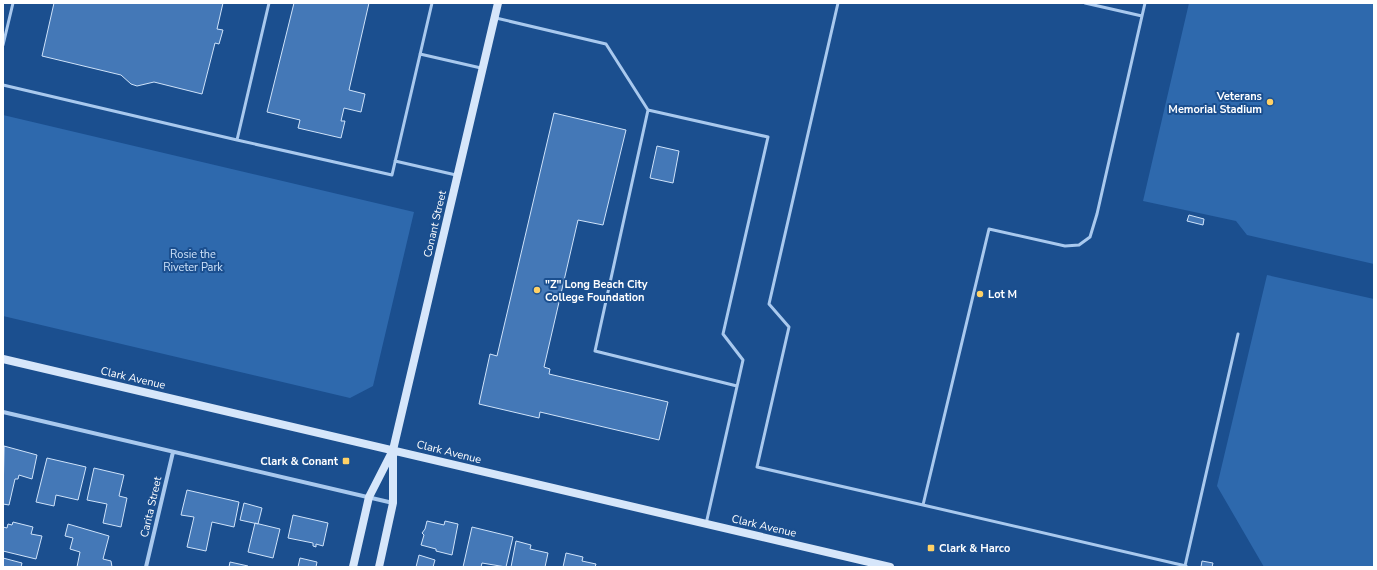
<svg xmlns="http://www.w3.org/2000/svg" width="1377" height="570" font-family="'Nunito Sans',sans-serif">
  <rect width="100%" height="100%" fill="#1b4f8f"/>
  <path fill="#2e69ad" d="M 1189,3 L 1374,3 L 1374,264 L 1247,235 L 1236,221 L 1143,201 Z
    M 3,115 L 414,212 L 373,386 L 350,398 L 3,316 Z
    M 1267,275 L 1374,299 L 1374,567 L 1264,567 L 1217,486 Z"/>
  <path fill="#4478b7" stroke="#cfe3fa" d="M 54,3 L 223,3 L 217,29 L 223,30 L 219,44 L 215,43 L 202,94 L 154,82 L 137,86 L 131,84 L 121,75 L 42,56 Z
    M 294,3 L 369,3 L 349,90 L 365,94 L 361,112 L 344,108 L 341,121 L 345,121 L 341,138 L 298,128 L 300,120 L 267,112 Z
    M 554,113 L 626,130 L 603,225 L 578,220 L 544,367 L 550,369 L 549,374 L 668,402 L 659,440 L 540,412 L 539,418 L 479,404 L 490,354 L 497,356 Z
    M 657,146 L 679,151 L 673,183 L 650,178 Z
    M 1189,215 L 1204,219 L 1203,225 L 1187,221 Z
    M 4,446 L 37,455 L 32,479 L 19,475 L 18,479 L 15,479 L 9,505 L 3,504 Z
    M 47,458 L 86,467 L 78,500 L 56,495 L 54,506 L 36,502 Z
    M 94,468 L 124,475 L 119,496 L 127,498 L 121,527 L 103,523 L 107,504 L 87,500 Z
    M 187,490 L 239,502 L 234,527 L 212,522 L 206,551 L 187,547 L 194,517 L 181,515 Z
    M 244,503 L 262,508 L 258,524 L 240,520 Z
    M 293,515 L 328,523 L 323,546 L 316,544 L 316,547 L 313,546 L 313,543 L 288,538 Z
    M 427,521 L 444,525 L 445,521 L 458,524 L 452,555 L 436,551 L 436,549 L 421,545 L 424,535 L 422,533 L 425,529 Z
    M 13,522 L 33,527 L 31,534 L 42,536 L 36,559 L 3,551 L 3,527 L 7,528 L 8,524 L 12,525 Z
    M 255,523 L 280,529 L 273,558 L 248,552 Z
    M 68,524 L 109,536 L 103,559 L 111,561 L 112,567 L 77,567 L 80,552 L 70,549 L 73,538 L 65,536 Z
    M 472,527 L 513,537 L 506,567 L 482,563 L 481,567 L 463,567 Z
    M 516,541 L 531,545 L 530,549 L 548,553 L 545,567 L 511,567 Z
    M 566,553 L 583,557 L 582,561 L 596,564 L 595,567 L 563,567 Z
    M 419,555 L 435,560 L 433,567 L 416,567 Z
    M 3,558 L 22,563 L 21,567 L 3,567 Z
    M 300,558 L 317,562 L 316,567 L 298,567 Z
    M 1202,561 L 1213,563 L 1212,567 L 1201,567 Z
    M 230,562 L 248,566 L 248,567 L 229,567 Z"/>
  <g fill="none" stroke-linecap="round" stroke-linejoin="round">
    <path stroke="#a9c9ee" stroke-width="3" d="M 269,3 L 237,140 L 392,175 L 432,3
      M 838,3 L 769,304 L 789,327 L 757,467 L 923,505
      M 1085,3 L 1142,16 L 1097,214 L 1090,237 L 1079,245 L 1065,246 L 989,229 L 923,505 L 1186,566
      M 1142,16 L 1145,3
      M 496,18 L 606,44 L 648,110 L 768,137 L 723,334 L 743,360 L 706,524
      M 3,45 L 13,3
      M 420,54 L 481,68
      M 3,85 L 237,140
      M 648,110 L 595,351 L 737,386
      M 395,161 L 456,175
      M 1185,566 L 1238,334"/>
    <path stroke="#a9c9ee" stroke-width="4" d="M 3,412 L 393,503
      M 146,567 L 173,452"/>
    <path stroke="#d6e6fa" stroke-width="8" d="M 3,359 L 890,567
      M 353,567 L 369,497 L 392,452
      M 379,567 L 393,503 L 393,450 L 498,3"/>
  </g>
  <g fill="#ffd166" stroke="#1b4f8f" stroke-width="1.5">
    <circle cx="1270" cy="102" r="4"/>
    <circle cx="537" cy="290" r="4"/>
    <circle cx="980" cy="294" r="4"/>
    <rect x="342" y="457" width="8" height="8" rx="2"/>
    <rect x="927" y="544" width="8" height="8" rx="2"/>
  </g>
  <g text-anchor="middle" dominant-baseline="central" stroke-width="4" stroke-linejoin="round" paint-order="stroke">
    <g font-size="11" font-weight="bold" fill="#fff" stroke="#1b4f8f" text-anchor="start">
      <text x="1262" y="96" text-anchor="end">Veterans<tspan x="1262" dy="13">Memorial Stadium</tspan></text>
      <text x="545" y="284">"Z" Long Beach City<tspan x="545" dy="13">College Foundation</tspan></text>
      <text x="988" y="294">Lot M</text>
      <text x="338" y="461" text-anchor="end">Clark &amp; Conant</text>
      <text x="939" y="548">Clark &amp; Harco</text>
    </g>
    <g font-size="11" fill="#fff" stroke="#1b4f8f">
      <text transform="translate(435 224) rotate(-77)">Conant Street</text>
      <text transform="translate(133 378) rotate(13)">Clark Avenue</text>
      <text transform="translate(449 452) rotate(14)">Clark Avenue</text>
      <text transform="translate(151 507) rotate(-77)">Carita Street</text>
      <text transform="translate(764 526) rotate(13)">Clark Avenue</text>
    </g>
    <g font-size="11" fill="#cfe3fa" stroke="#1b4f8f">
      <text x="193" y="254">Rosie the<tspan x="193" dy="13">Riveter Park</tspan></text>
    </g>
  </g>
  <rect width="1377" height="570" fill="none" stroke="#ffffff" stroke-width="8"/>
</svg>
